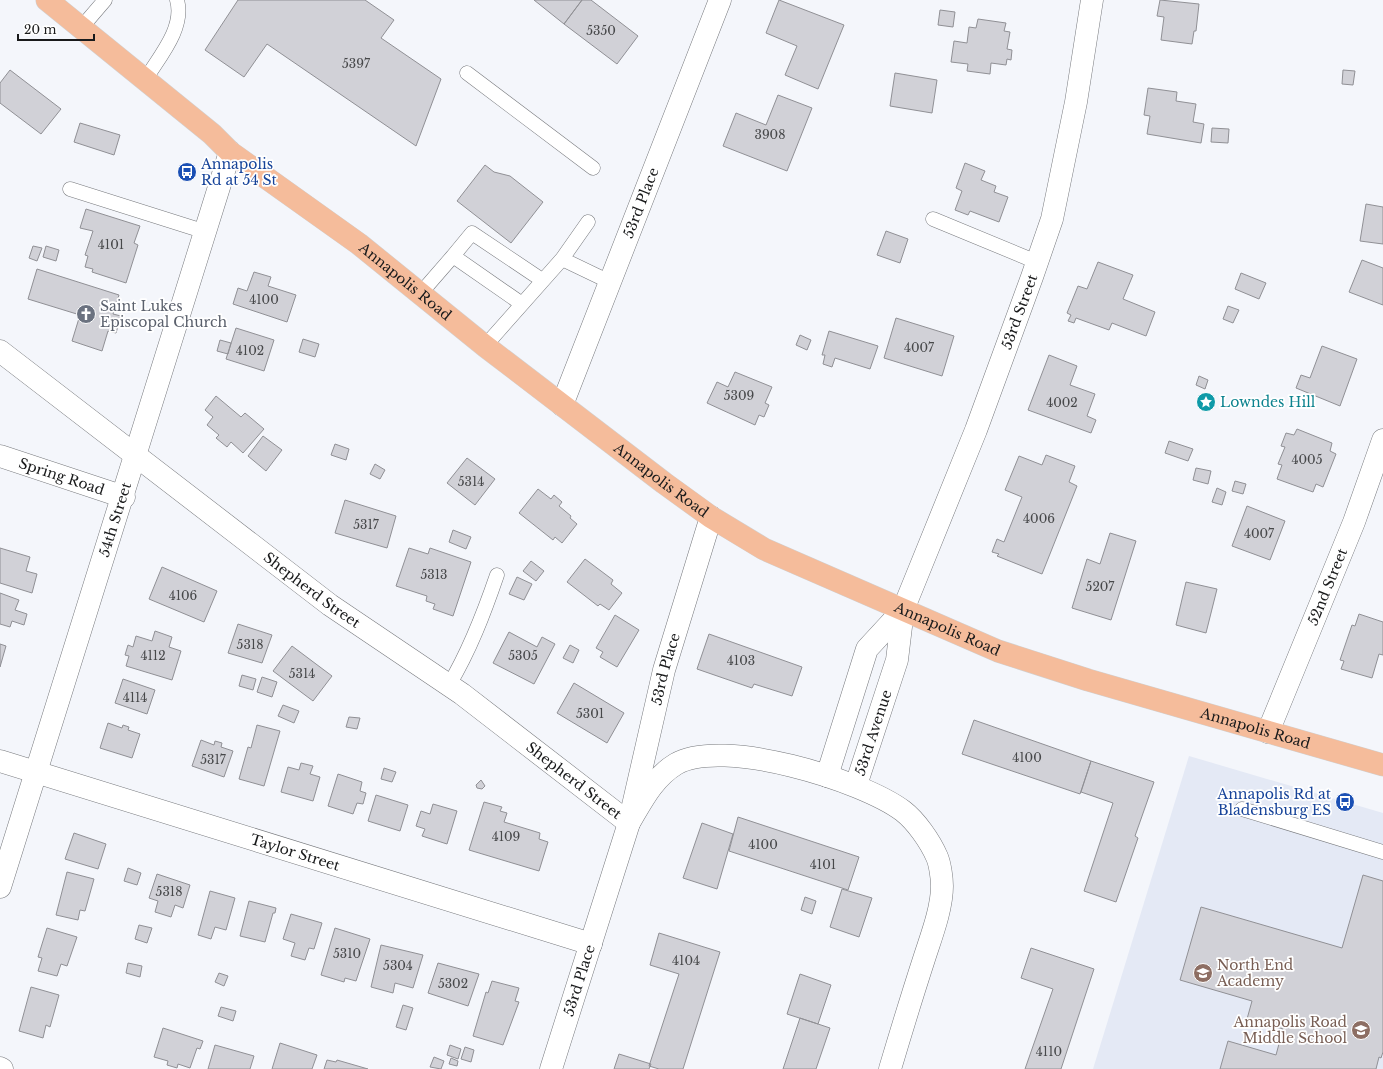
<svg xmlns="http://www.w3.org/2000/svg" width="1383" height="1069" font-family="'Libre Baskerville',serif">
  <rect width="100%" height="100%" fill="#f4f6fb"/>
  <path fill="#e4e9f5" d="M 1189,756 L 1383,813 L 1383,1069 L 1093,1069 Z"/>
  <path fill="#d1d1d7" stroke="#909095" d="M 238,0 L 365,0 L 394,20 L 381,38 L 441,79 L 416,146 L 267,44 L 244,77 L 205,50 Z
    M 534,0 L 582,0 L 564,24 Z
    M 582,0 L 591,0 L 638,36 L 617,64 L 564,24 Z
    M 779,0 L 844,25 L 818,89 L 785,75 L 797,46 L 766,33 Z
    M 1160,0 L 1199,4 L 1196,31 L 1194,31 L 1192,44 L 1161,40 L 1164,17 L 1157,16 Z
    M 940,10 L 955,12 L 953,27 L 938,25 Z
    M 978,19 L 1006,23 L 1004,31 L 1010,32 L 1007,49 L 1012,50 L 1011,60 L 1007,59 L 1006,65 L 991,63 L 990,74 L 967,71 L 968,64 L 951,62 L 954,41 L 967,43 L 969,27 L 976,28 Z
    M 10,70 L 61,109 L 41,134 L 0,103 L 0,83 Z
    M 1343,70 L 1355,71 L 1353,85 L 1342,84 Z
    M 895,73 L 937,80 L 932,113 L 890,106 Z
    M 1148,88 L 1177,92 L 1176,101 L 1196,104 L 1193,122 L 1204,124 L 1201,143 L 1147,134 L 1150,116 L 1144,115 Z
    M 778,95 L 812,108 L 787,171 L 723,146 L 736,113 L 766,125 Z
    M 80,123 L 120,135 L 114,155 L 74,142 Z
    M 1212,128 L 1229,129 L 1228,143 L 1211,142 Z
    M 965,163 L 985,171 L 981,180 L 996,186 L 994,192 L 1008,197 L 999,222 L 970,211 L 968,215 L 955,210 L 962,191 L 956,188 Z
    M 485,165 L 494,172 L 510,176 L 543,202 L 511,243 L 457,201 Z
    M 1366,204 L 1383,207 L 1383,244 L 1360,241 Z
    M 86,209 L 140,226 L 134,243 L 138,245 L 126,283 L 92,272 L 93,269 L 85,267 L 88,256 L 85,255 L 93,231 L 80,228 Z
    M 886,231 L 908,239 L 900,263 L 877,255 Z
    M 33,246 L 42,248 L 37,261 L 29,258 Z
    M 46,246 L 59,250 L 56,261 L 43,257 Z
    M 1362,260 L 1383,268 L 1383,305 L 1349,292 Z
    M 1098,262 L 1133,275 L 1123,299 L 1155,312 L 1146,336 L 1112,323 L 1109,330 L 1076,318 L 1074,323 L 1068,321 L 1071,315 L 1067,313 L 1078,286 L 1087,289 Z
    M 37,269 L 119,295 L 113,314 L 121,316 L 116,333 L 108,331 L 102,351 L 72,341 L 80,315 L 28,299 Z
    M 254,272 L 271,277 L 268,286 L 296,295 L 287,322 L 233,304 L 238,288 L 247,291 Z
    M 1241,273 L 1266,283 L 1259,299 L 1235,289 Z
    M 1228,306 L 1239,310 L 1233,323 L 1223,319 Z
    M 896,318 L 954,336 L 942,376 L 884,358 Z
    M 236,328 L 274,340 L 264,371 L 226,359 Z
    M 829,331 L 878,346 L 870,369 L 835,358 L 832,367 L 823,364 L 825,355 L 822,355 Z
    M 800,335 L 811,340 L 807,350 L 796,345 Z
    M 303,339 L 319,344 L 315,357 L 299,352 Z
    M 220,340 L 231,343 L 228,354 L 217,351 Z
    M 1322,346 L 1357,359 L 1340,406 L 1296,388 L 1301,375 L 1310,378 Z
    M 1049,355 L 1077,366 L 1070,385 L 1095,394 L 1087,416 L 1096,420 L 1091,433 L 1028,410 Z
    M 735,372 L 772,387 L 765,403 L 769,405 L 764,417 L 759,415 L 755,425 L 707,403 L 717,382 L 728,387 Z
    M 1199,376 L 1208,380 L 1205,389 L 1196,385 Z
    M 216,396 L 241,417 L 245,413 L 264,429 L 243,453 L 231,442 L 227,447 L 216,438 L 219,435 L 207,425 L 213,417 L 205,410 Z
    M 1297,429 L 1332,443 L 1330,451 L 1336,454 L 1323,487 L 1316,484 L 1313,492 L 1277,479 L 1282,465 L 1278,464 L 1285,447 L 1281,446 L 1286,433 L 1294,435 Z
    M 263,436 L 282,450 L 266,471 L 248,456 Z
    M 1169,441 L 1193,449 L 1188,461 L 1165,453 Z
    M 335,444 L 349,449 L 346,460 L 331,455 Z
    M 1046,455 L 1075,466 L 1069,482 L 1077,486 L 1042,574 L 997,556 L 999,554 L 992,552 L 997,539 L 1004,542 L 1022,497 L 1005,490 L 1019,456 L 1042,465 Z
    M 467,458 L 495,479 L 475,505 L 447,483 Z
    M 375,464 L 385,470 L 380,479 L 370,474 Z
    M 1196,468 L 1211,471 L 1208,484 L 1193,480 Z
    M 1235,481 L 1246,484 L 1243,494 L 1232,491 Z
    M 1217,488 L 1226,492 L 1222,505 L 1212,502 Z
    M 538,489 L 551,499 L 554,495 L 562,502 L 559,506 L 571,516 L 570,518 L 577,524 L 562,543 L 555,537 L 553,540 L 519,513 Z
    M 345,500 L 396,516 L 387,548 L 335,533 Z
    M 1247,506 L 1285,521 L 1270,560 L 1232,546 Z
    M 453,530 L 471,537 L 466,549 L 449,542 Z
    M 1110,533 L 1136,541 L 1111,620 L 1072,608 L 1087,559 L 1100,564 Z
    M 0,548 L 30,557 L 26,571 L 37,574 L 32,593 L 0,583 Z
    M 409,548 L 428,554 L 430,548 L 471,562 L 453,616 L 433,609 L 435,604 L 426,601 L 427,596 L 396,586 Z
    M 585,559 L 613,580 L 611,584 L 622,593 L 609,610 L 600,604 L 598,606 L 567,582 Z
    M 531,561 L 544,571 L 536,581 L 523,571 Z
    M 162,567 L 217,591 L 204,622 L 149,599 Z
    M 517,577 L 532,584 L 524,600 L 509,594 Z
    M 1186,582 L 1217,589 L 1206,633 L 1176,625 Z
    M 0,593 L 19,600 L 15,610 L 27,614 L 24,625 L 12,621 L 10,627 L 0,624 Z
    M 1359,614 L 1383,622 L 1383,655 L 1379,654 L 1372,678 L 1341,669 L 1344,661 L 1340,660 L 1352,625 L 1355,626 Z
    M 615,615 L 639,630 L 617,667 L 600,657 L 603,652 L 596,648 Z
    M 238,624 L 272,635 L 262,663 L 228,653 Z
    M 155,631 L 172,637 L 169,647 L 181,651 L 172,680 L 126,666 L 129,656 L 125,655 L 128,645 L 133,647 L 136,636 L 152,641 Z
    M 509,632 L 537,647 L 542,637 L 555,644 L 534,684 L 493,663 Z
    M 709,634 L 802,667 L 792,696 L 754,684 L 752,688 L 697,669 Z
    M 0,644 L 6,646 L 0,667 Z
    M 570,645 L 579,650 L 573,663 L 563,658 Z
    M 292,646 L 332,676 L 313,701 L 273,671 Z
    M 242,675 L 256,679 L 253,690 L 239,686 Z
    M 262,677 L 277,682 L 272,697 L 257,692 Z
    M 123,679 L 155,690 L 147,714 L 115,703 Z
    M 574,683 L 624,713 L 607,743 L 557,713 Z
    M 283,705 L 299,711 L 294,723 L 278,716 Z
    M 349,717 L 360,718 L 357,729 L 346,727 Z
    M 974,720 L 1091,761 L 1080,794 L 962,754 Z
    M 108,723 L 122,728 L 123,725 L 129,727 L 128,730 L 140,734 L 132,758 L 100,748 Z
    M 257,725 L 280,731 L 264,786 L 239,779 L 248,747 L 251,748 Z
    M 201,740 L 214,745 L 215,741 L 222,743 L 221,747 L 233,751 L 224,777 L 192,766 Z
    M 1091,761 L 1154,782 L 1135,836 L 1138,838 L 1116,902 L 1084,891 L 1113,803 L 1081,792 Z
    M 301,763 L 313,766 L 310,774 L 320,777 L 313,801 L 281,792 L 288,767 L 299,770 Z
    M 384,768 L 396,772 L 392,782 L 381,779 Z
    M 338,774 L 362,782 L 360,791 L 366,793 L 363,804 L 357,803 L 353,814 L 328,806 Z
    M 481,780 L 485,786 L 482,789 L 477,788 L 476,785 Z
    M 376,795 L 408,805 L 400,831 L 368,821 Z
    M 484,802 L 502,807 L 500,811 L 507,813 L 504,822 L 540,833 L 539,839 L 548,842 L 539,871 L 469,850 Z
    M 433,804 L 457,811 L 447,844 L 422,836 L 425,829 L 416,826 L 421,811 L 430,814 Z
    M 738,817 L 859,857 L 848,890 L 729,851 Z
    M 702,823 L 733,834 L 717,889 L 683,878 Z
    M 74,833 L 106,844 L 98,869 L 65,859 Z
    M 128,868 L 141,873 L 137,885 L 124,881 Z
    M 67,872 L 94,879 L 85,911 L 80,910 L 78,920 L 56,915 Z
    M 157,874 L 190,885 L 183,908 L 175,905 L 171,917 L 155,912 L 158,901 L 149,898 Z
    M 1363,875 L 1383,881 L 1383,1052 L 1381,1058 L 1379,1057 L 1376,1069 L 1220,1069 L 1228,1041 L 1276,1055 L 1283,1029 L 1247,1019 L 1252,1001 L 1180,980 L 1201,907 L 1342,948 Z
    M 842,889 L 872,898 L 859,937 L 830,927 Z
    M 210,891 L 235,898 L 226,930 L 215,927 L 211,939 L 198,935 Z
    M 805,897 L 816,901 L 812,914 L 801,910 Z
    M 249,901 L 276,908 L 275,913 L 273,913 L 265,942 L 240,936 Z
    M 291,914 L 322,923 L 314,949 L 309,948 L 305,960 L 291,956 L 295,943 L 283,939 Z
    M 139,925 L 152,928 L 147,943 L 135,939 Z
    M 47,928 L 77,937 L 67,966 L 61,964 L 57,976 L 38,971 L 42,958 L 38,957 Z
    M 335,928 L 370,939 L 356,981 L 345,978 L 344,982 L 321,975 Z
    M 659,933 L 720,952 L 683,1069 L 659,1069 L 649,1066 L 679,974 L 650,965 Z
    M 381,945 L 423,955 L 413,988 L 395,983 L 393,993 L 371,987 Z
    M 1031,948 L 1094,969 L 1061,1069 L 1025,1069 L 1053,989 L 1021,978 Z
    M 128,963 L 142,966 L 140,977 L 126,973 Z
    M 438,963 L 479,974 L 468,1006 L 428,993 Z
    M 219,973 L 228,976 L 224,986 L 215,982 Z
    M 800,974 L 831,985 L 818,1024 L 787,1014 Z
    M 492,981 L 519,988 L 515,1001 L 519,1002 L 503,1045 L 473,1036 L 486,992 L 488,993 Z
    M 31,987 L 59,995 L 50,1027 L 46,1025 L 43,1038 L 19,1031 Z
    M 403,1005 L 413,1008 L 406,1030 L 396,1027 Z
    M 221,1007 L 236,1011 L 233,1021 L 218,1016 Z
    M 800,1018 L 830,1028 L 816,1069 L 783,1069 Z
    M 163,1028 L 203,1041 L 200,1049 L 197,1048 L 190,1068 L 178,1064 L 177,1068 L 167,1065 L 168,1061 L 154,1057 Z
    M 280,1043 L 317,1055 L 312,1069 L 272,1069 Z
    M 215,1045 L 254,1056 L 250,1069 L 208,1069 Z
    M 450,1045 L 461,1049 L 458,1059 L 447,1055 Z
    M 465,1047 L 474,1050 L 471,1062 L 461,1059 Z
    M 619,1054 L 651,1064 L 649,1069 L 614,1069 Z
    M 434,1057 L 444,1061 L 441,1069 L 430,1067 Z
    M 451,1058 L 458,1061 L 457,1066 L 449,1064 Z
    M 327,1060 L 336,1062 L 337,1060 L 368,1069 L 324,1069 Z"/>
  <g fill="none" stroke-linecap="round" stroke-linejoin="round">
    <g stroke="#77797d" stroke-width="15">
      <path id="service" d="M 81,28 L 105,0
        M 467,73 L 593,168
        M 145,80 C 159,57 185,28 177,0
        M 70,189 L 206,232
        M 933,219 L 1037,262
        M 453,256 L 472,233 L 542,280
        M 562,259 L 588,222
        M 420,294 L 453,256 L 522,304
        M 485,346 L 562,259 L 610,282
        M 449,685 C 470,650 484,613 497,575
        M 1242,809 L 1383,852"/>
    </g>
    <g stroke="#77797d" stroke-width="23">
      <g id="minor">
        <path id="s1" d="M 0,351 L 330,605 L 462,694 L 629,823 L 664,670 L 711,517"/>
        <path id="s2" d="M 562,405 L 720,0"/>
        <path id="s3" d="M 0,456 L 124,497"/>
        <path id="s4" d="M 1268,732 L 1354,522 L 1383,440"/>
        <path id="s5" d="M 0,761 L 591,944"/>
        <path d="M 827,776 L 867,649 L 903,610"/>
        <path id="s6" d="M 856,785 L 897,660 L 903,610 L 976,430 L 1032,277 L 1052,219 L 1076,102 L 1092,0"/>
        <path id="s7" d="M 0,887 L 230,152"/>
        <path d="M 0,1068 L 2,1069"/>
        <path id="s8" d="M 551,1069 L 629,823 C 642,801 653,778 676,764 C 722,737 862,780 903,811 C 916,821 930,841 937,857 C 940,864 942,878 942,886 C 942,909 931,937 924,959 C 912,996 901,1032 890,1069"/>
      </g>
    </g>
    <g stroke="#d1d1d1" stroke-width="23">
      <g id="primary">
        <path id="s9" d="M 47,0 L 212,134 L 230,152 L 359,244 L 485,346 L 664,483 L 711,517 L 764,549 L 998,651 L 1088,680 L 1383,765"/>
      </g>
    </g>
    <use href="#service" stroke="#fff" stroke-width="14"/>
    <use href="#minor" stroke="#fff" stroke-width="22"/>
    <use href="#primary" stroke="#f5bc9b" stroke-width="22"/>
  </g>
  <defs>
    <g id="bus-disc" transform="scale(1)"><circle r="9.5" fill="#1a4fb4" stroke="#fff"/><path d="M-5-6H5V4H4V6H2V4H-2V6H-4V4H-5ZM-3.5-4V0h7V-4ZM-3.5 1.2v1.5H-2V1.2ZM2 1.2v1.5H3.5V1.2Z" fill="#fff"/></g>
    <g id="church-disc" transform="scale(1)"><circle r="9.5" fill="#6b7280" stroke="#fff"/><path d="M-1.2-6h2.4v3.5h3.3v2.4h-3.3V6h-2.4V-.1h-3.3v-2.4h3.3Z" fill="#fff"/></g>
    <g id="sight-disc" transform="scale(1)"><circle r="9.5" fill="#0f9aa8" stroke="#fff"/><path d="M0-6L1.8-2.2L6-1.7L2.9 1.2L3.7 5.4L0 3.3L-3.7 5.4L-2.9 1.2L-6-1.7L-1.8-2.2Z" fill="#fff"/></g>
    <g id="school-disc" transform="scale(1)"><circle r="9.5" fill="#8d6e63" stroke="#fff"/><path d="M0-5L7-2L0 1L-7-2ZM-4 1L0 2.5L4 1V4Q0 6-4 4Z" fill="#fff"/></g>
  </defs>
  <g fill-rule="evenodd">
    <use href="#bus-disc" x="187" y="172"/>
    <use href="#church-disc" x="86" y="314"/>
    <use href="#sight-disc" x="1206" y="402"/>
    <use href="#bus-disc" x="1345" y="802"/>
    <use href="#school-disc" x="1203" y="973"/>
    <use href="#school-disc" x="1361" y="1030"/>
  </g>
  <g text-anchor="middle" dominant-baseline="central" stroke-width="3.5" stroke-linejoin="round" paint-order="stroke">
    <g font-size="12" fill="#47484a">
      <text x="601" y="30">5350</text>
      <text x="356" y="63">5397</text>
      <text x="770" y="134">3908</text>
      <text x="111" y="244">4101</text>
      <text x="264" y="299">4100</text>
      <text x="919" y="347">4007</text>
      <text x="250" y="350">4102</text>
      <text x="739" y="395">5309</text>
      <text x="1062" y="402">4002</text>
      <text x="1307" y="459">4005</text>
      <text x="471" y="481">5314</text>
      <text x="1039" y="518">4006</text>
      <text x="366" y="524">5317</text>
      <text x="1259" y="533">4007</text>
      <text x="434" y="574">5313</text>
      <text x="1100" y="586">5207</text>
      <text x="183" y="595">4106</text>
      <text x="250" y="644">5318</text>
      <text x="153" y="655">4112</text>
      <text x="523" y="655">5305</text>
      <text x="741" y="660">4103</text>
      <text x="302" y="673">5314</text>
      <text x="135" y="697">4114</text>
      <text x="590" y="713">5301</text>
      <text x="1027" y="757">4100</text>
      <text x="213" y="759">5317</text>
      <text x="506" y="836">4109</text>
      <text x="763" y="844">4100</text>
      <text x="823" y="864">4101</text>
      <text x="169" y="891">5318</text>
      <text x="347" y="953">5310</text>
      <text x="686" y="960">4104</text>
      <text x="398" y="965">5304</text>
      <text x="453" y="983">5302</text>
      <text x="1049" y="1051">4110</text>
    </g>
    <g font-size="14" fill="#164399" stroke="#fff" text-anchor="start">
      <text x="201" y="164">Annapolis<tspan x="201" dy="16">Rd at 54 St</tspan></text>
      <text x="1331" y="794" text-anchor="end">Annapolis Rd at<tspan x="1331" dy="16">Bladensburg ES</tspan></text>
    </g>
    <g font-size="14" fill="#191a1b" stroke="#fff">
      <text stroke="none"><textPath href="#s2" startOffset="217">53rd Place</textPath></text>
      <text stroke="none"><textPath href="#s9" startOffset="456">Annapolis Road</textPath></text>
      <text stroke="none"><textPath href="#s6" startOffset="502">53rd Street</textPath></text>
      <text stroke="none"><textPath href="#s3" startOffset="65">Spring Road</textPath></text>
      <text stroke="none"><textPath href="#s9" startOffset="780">Annapolis Road</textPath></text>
      <text stroke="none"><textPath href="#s7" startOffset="385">54th Street</textPath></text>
      <text stroke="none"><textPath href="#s4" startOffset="157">52nd Street</textPath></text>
      <text stroke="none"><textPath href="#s1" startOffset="393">Shepherd Street</textPath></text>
      <text stroke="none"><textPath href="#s9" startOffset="1104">Annapolis Road</textPath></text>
      <text stroke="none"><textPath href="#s1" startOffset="945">53rd Place</textPath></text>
      <text stroke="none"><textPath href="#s9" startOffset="1428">Annapolis Road</textPath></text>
      <text stroke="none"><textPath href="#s6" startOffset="55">53rd Avenue</textPath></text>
      <text stroke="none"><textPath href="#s1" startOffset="717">Shepherd Street</textPath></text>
      <text stroke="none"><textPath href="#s5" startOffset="309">Taylor Street</textPath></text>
      <text stroke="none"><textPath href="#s8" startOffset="93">53rd Place</textPath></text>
    </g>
    <g font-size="14" fill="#5b616d" stroke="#fff" text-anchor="start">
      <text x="100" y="306">Saint Lukes<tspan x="100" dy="16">Episcopal Church</tspan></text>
    </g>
    <g font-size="14" fill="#0d838f" stroke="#fff" text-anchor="start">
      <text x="1220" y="402">Lowndes Hill</text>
    </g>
    <g font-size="14" fill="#785e54" stroke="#fff" text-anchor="start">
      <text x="1217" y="965">North End<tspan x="1217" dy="16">Academy</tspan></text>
      <text x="1347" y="1022" text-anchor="end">Annapolis Road<tspan x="1347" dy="16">Middle School</tspan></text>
    </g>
  </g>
  <path d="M18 34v6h76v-6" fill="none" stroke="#191a1b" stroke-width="2"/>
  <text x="24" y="34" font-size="12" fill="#191a1b" stroke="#ffffff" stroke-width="3" paint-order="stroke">20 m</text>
</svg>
